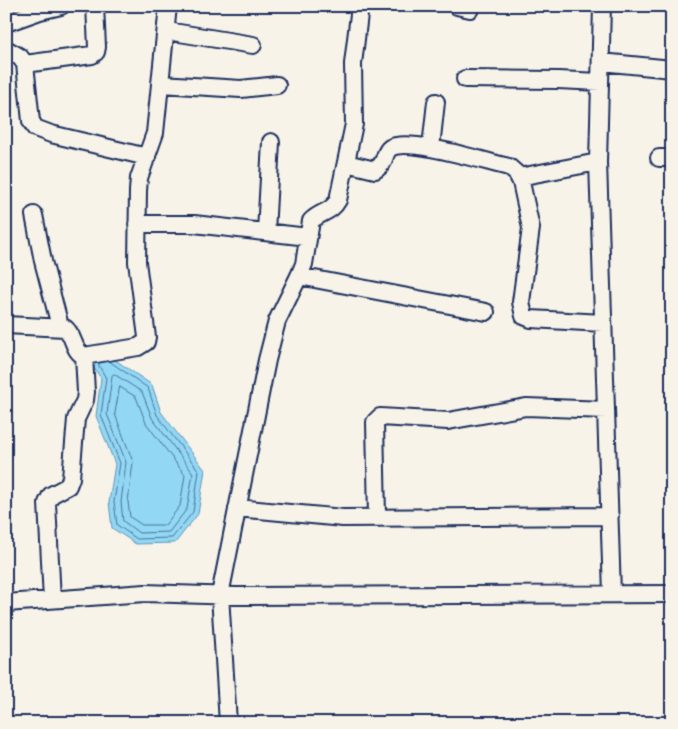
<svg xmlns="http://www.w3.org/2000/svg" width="678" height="729" font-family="'Gochi Hand',sans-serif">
  <rect width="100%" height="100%" fill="#f7f3e8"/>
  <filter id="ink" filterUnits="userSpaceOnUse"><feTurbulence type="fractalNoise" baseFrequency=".02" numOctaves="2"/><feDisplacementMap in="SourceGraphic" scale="10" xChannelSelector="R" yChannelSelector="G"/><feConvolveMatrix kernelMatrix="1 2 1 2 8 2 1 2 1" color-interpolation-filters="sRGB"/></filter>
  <g filter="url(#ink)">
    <path fill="#92d7f4" stroke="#6294b8" d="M 105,353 L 152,385 L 161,412 L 205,470 L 198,514 L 175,543 L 136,544 L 112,528 L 109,502 L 115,464 L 96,416 L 101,378 L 90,363 Z"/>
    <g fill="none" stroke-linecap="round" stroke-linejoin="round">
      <path stroke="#4b729a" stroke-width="1" d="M 99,363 L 99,366 L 106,378 L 101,415 L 120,463 L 114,502 L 117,525 L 137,539 L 172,538 L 193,512 L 199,471 L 157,415 L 148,388 L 109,361
        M 114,374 L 142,392 L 152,418 L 193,473 L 187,509 L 169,532 L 139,533 L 123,521 L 121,502 L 126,462 L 107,414 L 112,376 Z
        M 120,387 L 136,397 L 146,423 L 185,475 L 180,506 L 165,525 L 142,525 L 130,517 L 128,502 L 133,462 L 115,414 Z"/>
      <g stroke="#1b2f5e" stroke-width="20">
        <path id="minor" d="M 457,6 L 470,9
          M 602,6 L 598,162 L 612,594
          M 6,23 L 40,11 L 61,6
          M 167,31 L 253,45
          M 6,49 L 20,57 L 25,64 L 31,121 L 35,128 L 51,134 L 147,157
          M 601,62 L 672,69
          M 25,64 L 92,55 L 96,52 L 97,47 L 95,6
          M 465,79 L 558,80 L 600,82
          M 161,84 L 241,89 L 277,85
          M 431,147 L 436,102
          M 659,158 L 672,158
          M 346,163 L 375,170 C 387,163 383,153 390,148 C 409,137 486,162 509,167 L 517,174 L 521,182 L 531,228 L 521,302 L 524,316 L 531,319 L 603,323
          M 519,177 L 598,162
          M 34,215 L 43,261 L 60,326
          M 137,224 L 194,224 L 308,237
          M 266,232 L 271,142
          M 299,276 L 486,312
          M 6,325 L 65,328 C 75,336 72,350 84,356 L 138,347 L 146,342 L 147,337 L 137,262 L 138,191 L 139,178 L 155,133 L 168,6
          M 237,508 L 343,518 L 610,516
          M 377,517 L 375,422 L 380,417 L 448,421 L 526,407 L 606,410
          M 52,600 L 47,503 L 51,495 L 68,486 L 71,478 L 76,419 L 85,400 L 86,392 L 84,356
          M 6,603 L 145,593 L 235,596 L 672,594
          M 228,723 L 220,595 L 267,360 L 277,321 L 299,276 L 304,264 L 311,221 C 321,211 331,213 338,200 L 354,124 L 353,64 L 360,6"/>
      </g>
      <use href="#minor" stroke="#f7f3e8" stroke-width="16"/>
    </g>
  </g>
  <rect width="678" height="729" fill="none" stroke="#f7f3e8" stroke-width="25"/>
  <rect x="12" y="12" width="653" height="704" fill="none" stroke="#1b2f5e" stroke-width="2" filter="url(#ink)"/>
</svg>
